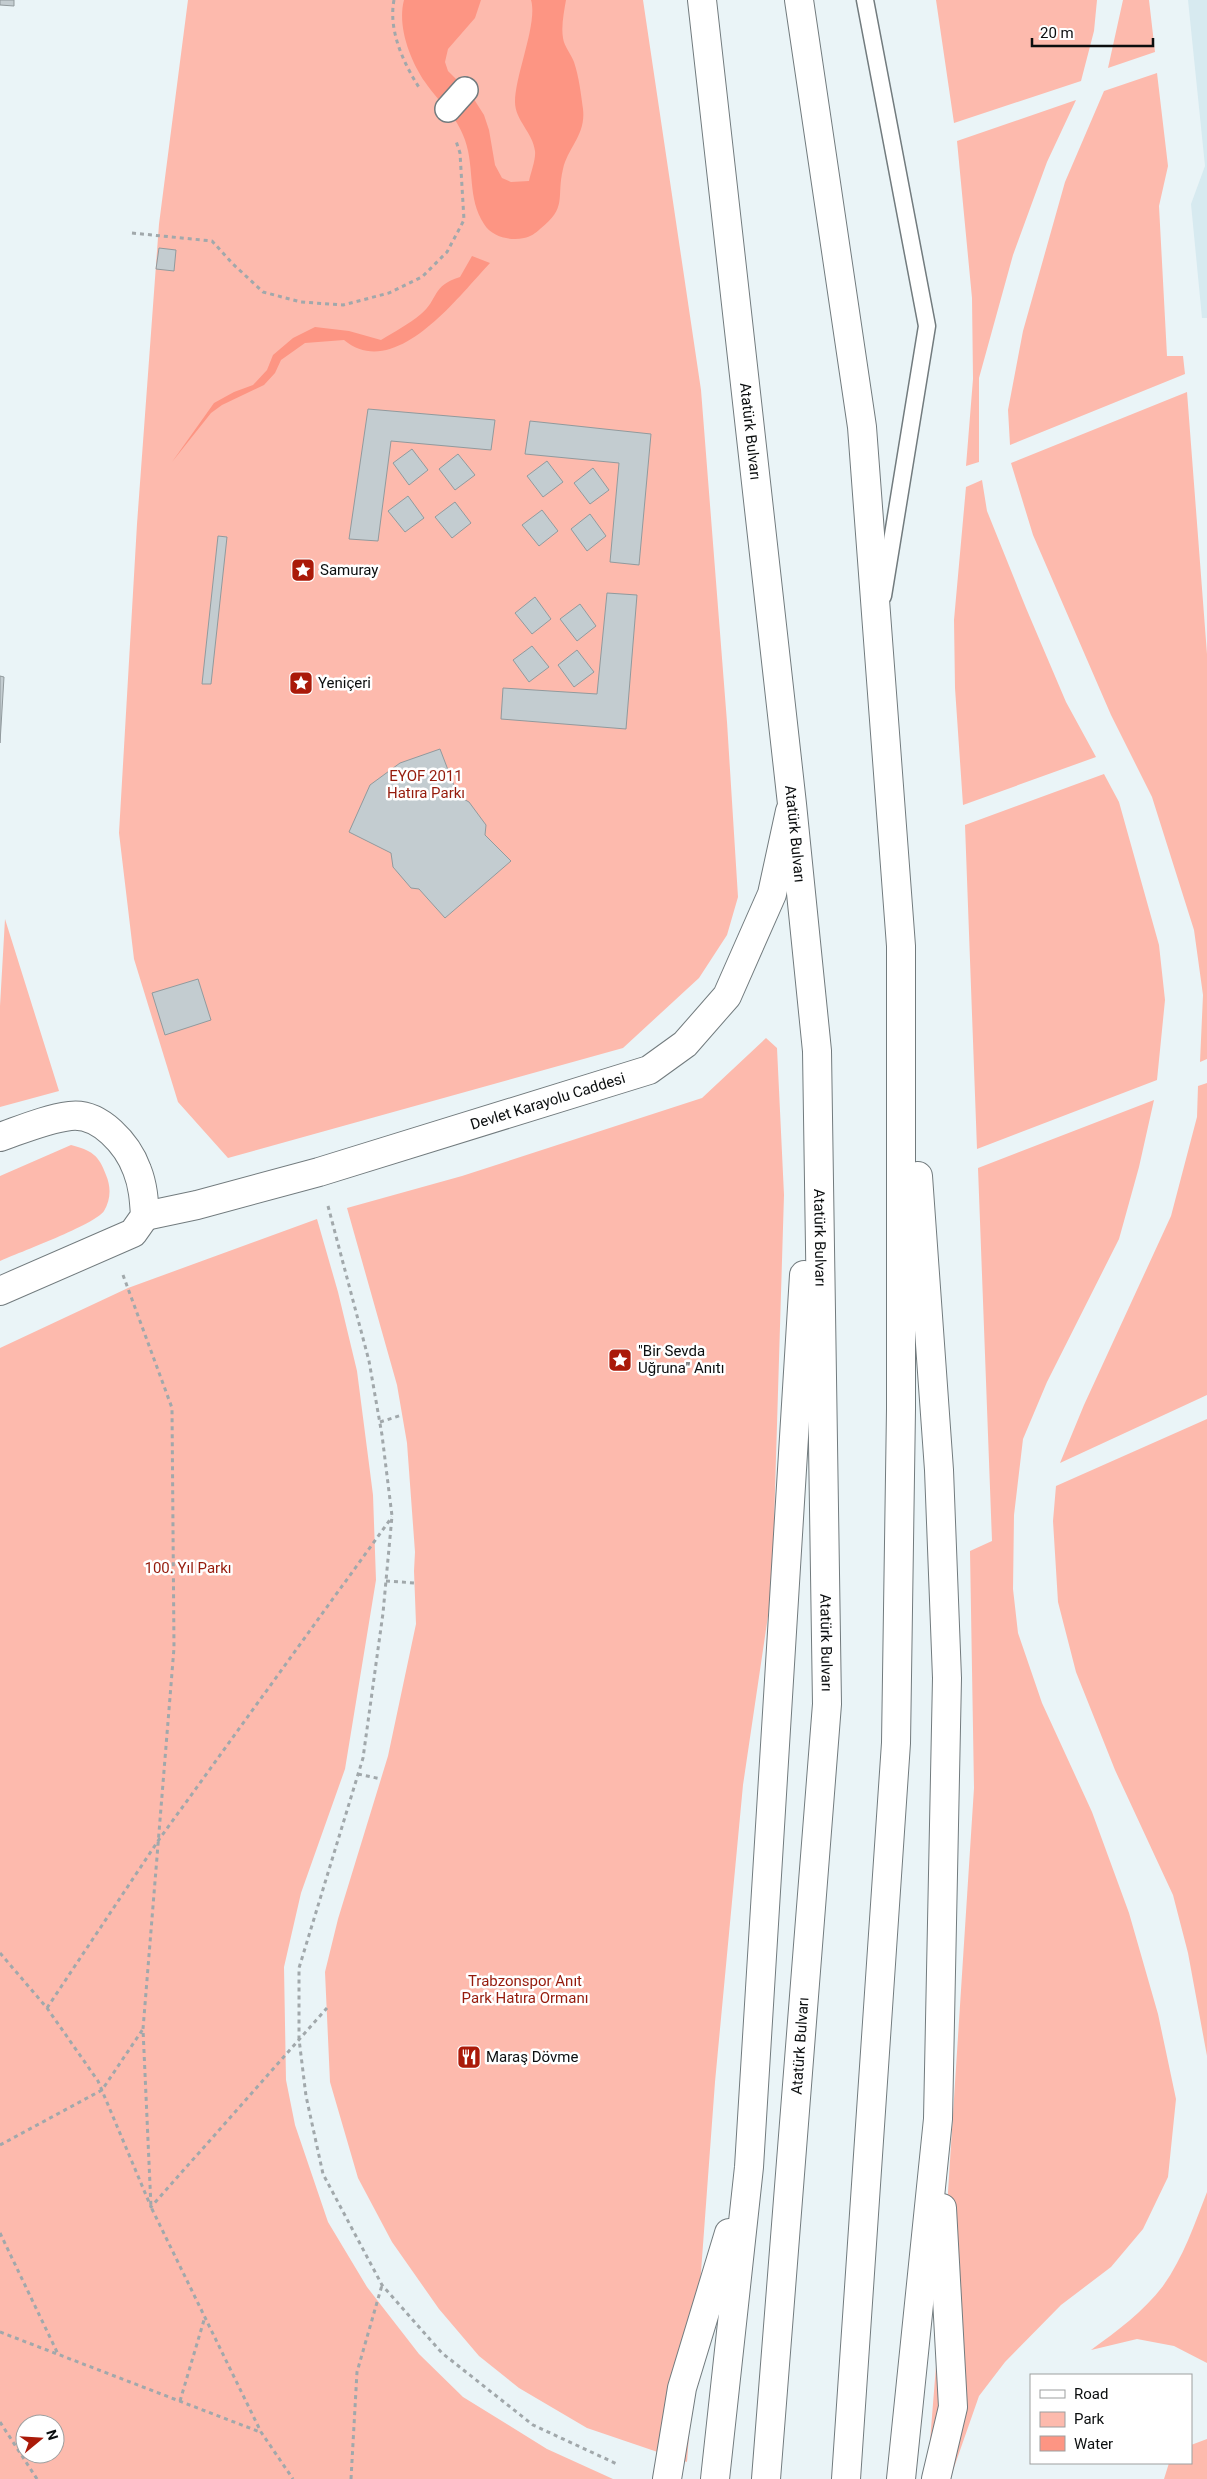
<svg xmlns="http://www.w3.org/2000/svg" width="1207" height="2479" font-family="Roboto,sans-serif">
  <rect width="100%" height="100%" fill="#eaf4f7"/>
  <path fill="#d7eaf0" d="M 1188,0 L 1207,0 L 1207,318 L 1202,318 L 1191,204 L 1205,166 Z"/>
  <path fill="#fdbaad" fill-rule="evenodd" d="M 188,0 L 643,0 L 701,390 L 727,722 L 738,897 L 727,935 L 699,978 L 623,1048 L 228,1158 L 178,1102 L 134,959 L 119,833 L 137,524 L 159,224 Z
    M 936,0 L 1097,0 L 1094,31 L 1081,81 L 954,123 Z
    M 1123,0 L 1149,0 L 1155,52 L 1108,68 Z
    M 1157,73 L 1168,166 L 1159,206 L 1167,356 L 1183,356 L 1185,374 L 1010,445 L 1008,410 L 1023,331 L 1065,182 L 1104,91 Z
    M 1076,100 L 1047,162 L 1013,255 L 979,378 L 979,462 L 966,466 L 973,379 L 972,298 L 957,141 Z
    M 1187,392 L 1207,654 L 1207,1059 L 1200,1062 L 1203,995 L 1194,930 L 1152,797 L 1111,715 L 1033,535 L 1011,463 Z
    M 982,480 L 987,511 L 1026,608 L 1066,702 L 1096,757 L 963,805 L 955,688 L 954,620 L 966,487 Z
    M 1104,774 L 1119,802 L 1159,945 L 1165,1000 L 1157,1080 L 977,1149 L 965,825 Z
    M 5,919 L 59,1091 L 0,1107 L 0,1006 Z
    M 766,1038 L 777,1048 L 784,1195 L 772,1589 L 743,1785 L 715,2082 L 687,2462 L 587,2428 L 519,2388 L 479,2356 L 439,2309 L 392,2242 L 358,2178 L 330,2082 L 325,1972 L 338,1919 L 388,1756 L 416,1624 L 414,1571 L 415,1552 L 407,1443 L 397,1385 L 347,1208 L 462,1176 L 702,1098 Z
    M 1207,1083 L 1207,1395 L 1060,1463 L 1084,1405 L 1171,1216 L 1197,1117 L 1198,1086 Z
    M 1154,1100 L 1139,1167 L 1119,1239 L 1047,1382 L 1023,1439 L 1014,1515 L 1013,1589 L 1018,1633 L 1042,1703 L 1092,1812 L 1129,1913 L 1158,2014 L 1176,2099 L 1168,2177 L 1143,2229 L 1111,2267 L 1061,2305 L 1005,2362 L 979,2396 L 950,2479 L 927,2479 L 940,2316 L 974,1788 L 970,1551 L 992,1541 L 978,1168 Z
    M 71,1145 C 91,1150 99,1155 106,1175 C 111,1187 111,1199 104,1211 C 96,1224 18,1253 0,1261 L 0,1176 Z
    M 317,1219 L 338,1292 L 357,1371 L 373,1495 L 376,1580 L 345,1769 L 301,1893 L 284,1967 L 286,2080 L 295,2125 L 328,2222 L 367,2287 L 419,2354 L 463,2397 L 547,2449 L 613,2479 L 0,2479 L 0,1348 L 128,1288 ZM 25,2424 L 55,2424 L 55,2454 L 25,2454 Z
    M 1207,1419 L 1207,2056 L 1188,1953 L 1173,1895 L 1115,1770 L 1076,1672 L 1058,1602 L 1053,1521 L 1056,1486 Z
    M 1207,2192 L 1207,2363 L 1174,2346 L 1137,2339 L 1091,2350 C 1117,2331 1143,2312 1163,2286 C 1183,2258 1195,2223 1207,2192 Z
    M 1207,2439 L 1207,2479 L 1164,2479 L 1169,2463 L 1191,2463 L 1191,2445 Z"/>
  <path fill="#fd9583" d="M 404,0 L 481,0 L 475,18 L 448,49 L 445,62 L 448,71 L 470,93 L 484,115 L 489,130 L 495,165 L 502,178 L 511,182 L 529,181 C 531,172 536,159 535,151 C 533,133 515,120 515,102 C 515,75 538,23 531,0 L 566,0 C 564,12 561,26 563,38 C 564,46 571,54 574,62 C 579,77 581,94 583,109 C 586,135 568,147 563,169 C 556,198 568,207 540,229 C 536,233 530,237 524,238 C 510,241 492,237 484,224 C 467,198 475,169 465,140 C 456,114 440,104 425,82 C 410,60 397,26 404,0 Z
    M 472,256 L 490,263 C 458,297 395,382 344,340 L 305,343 L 281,360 L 275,373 L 264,385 L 222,405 L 211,413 L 172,462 L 214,403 L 234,392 L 253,385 L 267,370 L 273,355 L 293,338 L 315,327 L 349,331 L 381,340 C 394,332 409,324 421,314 C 439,299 431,286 460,277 Z"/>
  <path fill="#c3ccd0" stroke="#919a9d" d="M 0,0 L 14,0 L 14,6 L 0,5 Z
    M 159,248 L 176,250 L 174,271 L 156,269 Z
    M 368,409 L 495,420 L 491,450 L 391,441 L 378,541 L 349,539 Z
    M 530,421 L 651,434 L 639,565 L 610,562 L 619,463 L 525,454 Z
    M 412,449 L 428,470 L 409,485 L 393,463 Z
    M 458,454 L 475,475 L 455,490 L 439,469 Z
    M 547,461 L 563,482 L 543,497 L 527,476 Z
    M 593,468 L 609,490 L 590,504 L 574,483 Z
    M 408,496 L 424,518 L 405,532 L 388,511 Z
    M 455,502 L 471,523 L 452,538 L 435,517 Z
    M 542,510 L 558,531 L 539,546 L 522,525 Z
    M 590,514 L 606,536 L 587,551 L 571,529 Z
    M 218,536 L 227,537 L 211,684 L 202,684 Z
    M 607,593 L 637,595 L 626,729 L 501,719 L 503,688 L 597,694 Z
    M 535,597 L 551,619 L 532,634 L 515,613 Z
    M 580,604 L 596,626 L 577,641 L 560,619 Z
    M 532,646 L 549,667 L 529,682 L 513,660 Z
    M 577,650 L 594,672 L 574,687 L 558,665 Z
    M 0,676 L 4,677 L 0,743 Z
    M 440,749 L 458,796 L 469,802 L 486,825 L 485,835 L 511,861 L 445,918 L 419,889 L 411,888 L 393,867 L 391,853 L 349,832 L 370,785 L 400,763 Z
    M 198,979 L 211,1020 L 165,1035 L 152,993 Z"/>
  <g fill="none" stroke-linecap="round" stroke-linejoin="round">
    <g stroke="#727b7e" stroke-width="19">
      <path id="service" d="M 865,0 L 927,326 L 883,596"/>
    </g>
    <g stroke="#727b7e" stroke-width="28">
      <path id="pedestrian" d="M 448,109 L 465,90"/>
    </g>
    <g stroke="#727b7e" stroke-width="30">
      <g id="tertiary">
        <path d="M 0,1137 C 23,1129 46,1119 70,1116 C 100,1112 128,1145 137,1170 C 143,1185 144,1200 145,1216 L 133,1233 L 0,1291"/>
        <path id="s1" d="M 145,1216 L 197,1205 L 319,1172 L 649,1070 L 685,1044 L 727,996 L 772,894 L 790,811"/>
      </g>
    </g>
    <g stroke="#727b7e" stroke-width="30">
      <g id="trunk">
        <path id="s2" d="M 702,0 L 792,804 L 817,1051 L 827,1704 L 766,2479"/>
        <path d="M 799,0 L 862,427 L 901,946 L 901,1409 L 896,1743 L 846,2479"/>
        <path d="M 667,2479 L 682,2388 L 729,2233"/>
        <path d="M 715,2479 L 749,2167 L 804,1275"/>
        <path d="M 901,2479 L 938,2119 L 947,1678 L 939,1470 L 918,1176"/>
        <path d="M 936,2479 L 953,2407 L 942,2208"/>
      </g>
    </g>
    <path stroke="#a1a8ab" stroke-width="3" stroke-dasharray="4 4" stroke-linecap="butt" d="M 394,0 C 388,31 404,64 420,89
      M 132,233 L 212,241 L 233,264 L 263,292 L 301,302 L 343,305 L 389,293 L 422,277 L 447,252 L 464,220 L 460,153 L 456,141
      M 328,1206 L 369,1361 L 382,1435 L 392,1516 L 383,1613 L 363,1758 L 299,1968 L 299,2039 L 306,2096 L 323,2174 L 382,2285 L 442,2353 L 533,2425 L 617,2464
      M 123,1275 L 172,1408 L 174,1648 L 143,2029 L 151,2207 L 261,2432 L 293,2479
      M 380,1422 L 402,1415
      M 386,1581 L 415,1583
      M 358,1774 L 381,1779
      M 0,1953 L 47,2008 L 98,2081 L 151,2207 L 327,2008
      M 47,2008 L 158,1841 L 392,1517
      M 0,2145 L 102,2090 L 143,2029
      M 0,2233 L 58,2354
      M 0,2332 L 260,2432
      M 180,2401 L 204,2320
      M 0,2422 L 37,2479
      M 351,2479 L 357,2372 L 382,2285"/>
    <use href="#service" stroke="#fff" stroke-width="16"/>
    <use href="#pedestrian" stroke="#fff" stroke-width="25"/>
    <use href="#tertiary" stroke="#fff" stroke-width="28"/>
    <use href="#trunk" stroke="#fff" stroke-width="28"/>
  </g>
  <defs>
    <g id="sight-square" transform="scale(1.25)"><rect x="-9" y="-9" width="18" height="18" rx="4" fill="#aa1a09" stroke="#fff"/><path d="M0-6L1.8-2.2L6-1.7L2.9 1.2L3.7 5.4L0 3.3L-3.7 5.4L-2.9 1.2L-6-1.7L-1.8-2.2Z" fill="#fff"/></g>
    <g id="restaurant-square" transform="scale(1.25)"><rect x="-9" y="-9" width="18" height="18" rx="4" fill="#aa1a09" stroke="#fff"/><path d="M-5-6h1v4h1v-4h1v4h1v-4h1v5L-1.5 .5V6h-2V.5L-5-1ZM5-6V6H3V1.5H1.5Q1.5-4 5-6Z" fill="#fff"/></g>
  </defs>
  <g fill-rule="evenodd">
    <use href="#sight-square" x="303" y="570"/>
    <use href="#sight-square" x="301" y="683"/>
    <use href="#sight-square" x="620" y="1360"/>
    <use href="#restaurant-square" x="469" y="2057"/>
  </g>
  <g text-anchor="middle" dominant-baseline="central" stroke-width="5" stroke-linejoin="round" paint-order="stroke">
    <g font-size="15" fill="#0b0e0f" stroke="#fff">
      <text stroke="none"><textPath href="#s2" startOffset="434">Atatürk Bulvarı</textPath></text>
      <text stroke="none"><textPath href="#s2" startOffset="839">Atatürk Bulvarı</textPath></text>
      <text stroke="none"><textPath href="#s1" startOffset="419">Devlet Karayolu Caddesi</textPath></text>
      <text stroke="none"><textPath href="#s2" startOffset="1244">Atatürk Bulvarı</textPath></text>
      <text stroke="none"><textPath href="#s2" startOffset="1649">Atatürk Bulvarı</textPath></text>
      <text transform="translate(800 2046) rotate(-86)">Atatürk Bulvarı</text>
    </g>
    <g font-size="15" fill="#0b0e0f" stroke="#fff" text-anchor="start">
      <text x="320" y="570">Samuray</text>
      <text x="318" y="683">Yeniçeri</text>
      <text x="638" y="1351">"Bir Sevda<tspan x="638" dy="17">Uğruna" Anıtı</tspan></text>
      <text x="486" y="2057">Maraş Dövme</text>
    </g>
    <g font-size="15" fill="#951b0c" stroke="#fff">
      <text x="426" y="776">EYOF 2011<tspan x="426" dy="17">Hatıra Parkı</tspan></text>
      <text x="188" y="1568">100. Yıl Parkı</text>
      <text x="525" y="1981">Trabzonspor Anıt<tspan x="525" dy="17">Park Hatıra Ormanı</tspan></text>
    </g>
  </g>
  <rect x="1030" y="2374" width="162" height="90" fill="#ffffff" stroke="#9d9f9f"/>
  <rect x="1040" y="2390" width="25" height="8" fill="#ffffff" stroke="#9d9f9f"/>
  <text x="1074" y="2399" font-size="15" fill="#0b0e0f">Road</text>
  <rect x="1040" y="2412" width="25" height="15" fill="#fdbaad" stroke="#9d9f9f"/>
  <text x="1074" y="2424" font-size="15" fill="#0b0e0f">Park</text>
  <rect x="1040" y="2436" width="25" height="15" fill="#fd9583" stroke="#9d9f9f"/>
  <text x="1074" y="2449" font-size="15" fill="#0b0e0f">Water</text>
  <g transform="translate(40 2439) rotate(72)"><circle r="24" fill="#ffffff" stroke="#9d9f9f"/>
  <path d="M0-4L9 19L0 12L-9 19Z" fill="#aa1a09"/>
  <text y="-8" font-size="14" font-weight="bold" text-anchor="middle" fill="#0b0e0f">N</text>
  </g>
  <path d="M1032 38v8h121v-8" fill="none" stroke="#0b0e0f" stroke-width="2.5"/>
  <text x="1040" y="38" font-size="15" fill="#0b0e0f" stroke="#ffffff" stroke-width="4" paint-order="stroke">20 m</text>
</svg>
